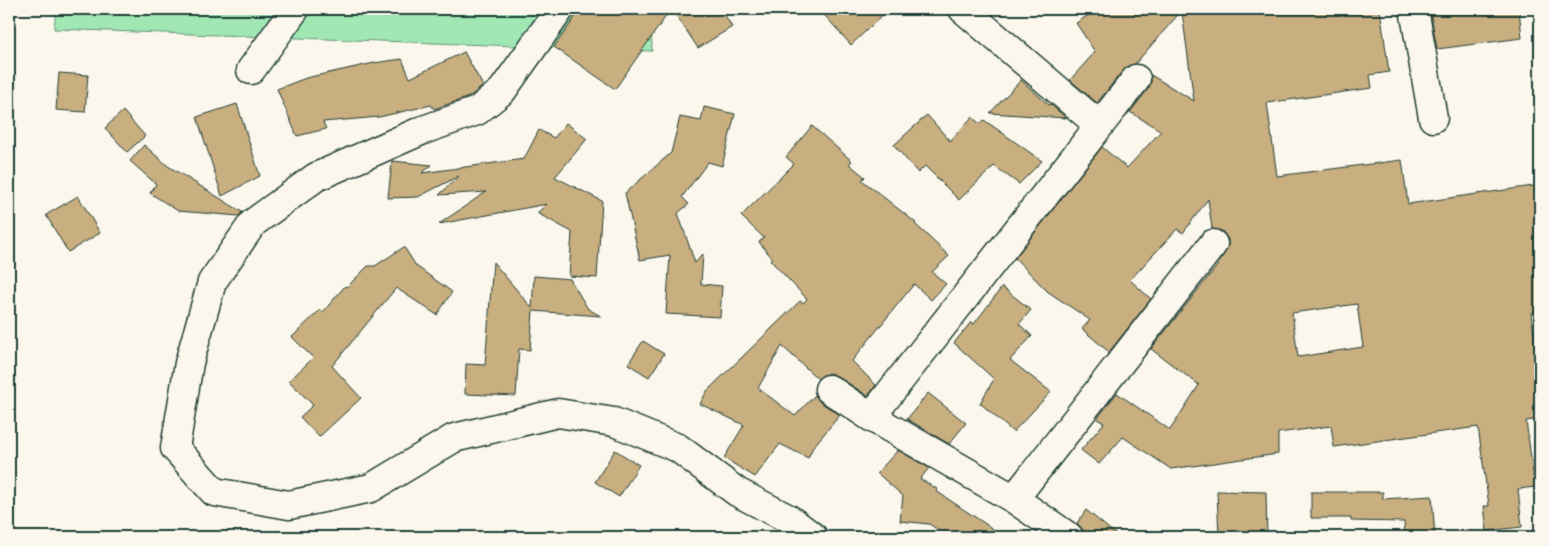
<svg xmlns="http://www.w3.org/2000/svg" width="1549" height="546" font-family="'Comic Neue',sans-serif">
  <rect width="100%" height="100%" fill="#fbf7ec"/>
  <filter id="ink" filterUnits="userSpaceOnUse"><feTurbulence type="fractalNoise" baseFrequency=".02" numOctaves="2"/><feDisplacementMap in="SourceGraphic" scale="10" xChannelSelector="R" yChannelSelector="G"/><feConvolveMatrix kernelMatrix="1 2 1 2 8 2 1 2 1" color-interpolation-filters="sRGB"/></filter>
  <g filter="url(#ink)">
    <path fill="#a1e7b4" stroke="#609274" d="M 56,9 L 651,9 L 652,51 L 54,29 Z"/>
    <path fill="#c9ae7f" stroke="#1f3d34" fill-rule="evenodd" d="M 581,9 L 671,9 L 615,89 L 554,47 Z
      M 672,9 L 721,9 L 732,27 L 698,48 Z
      M 819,9 L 889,9 L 851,45 Z
      M 1098,9 L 1183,9 L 1135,64 L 1130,65 L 1124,69 L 1097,103 L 1070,80 L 1095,52 L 1076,23 Z
      M 1208,9 L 1380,9 L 1389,72 L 1370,75 L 1372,88 L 1267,103 L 1277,176 L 1402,160 L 1408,204 L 1540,185 L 1540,312 L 1531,313 L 1540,378 L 1540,419 L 1526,421 L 1535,487 L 1518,489 L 1522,527 L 1487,531 L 1484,506 L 1489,506 L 1478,427 L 1334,447 L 1331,426 L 1278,433 L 1278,454 L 1171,469 L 1123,437 L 1099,464 L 1081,450 L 1104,423 L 1097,419 L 1117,393 L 1170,430 L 1199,385 L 1151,349 L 1217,266 L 1228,247 L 1228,239 L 1222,231 L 1212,229 L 1208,199 L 1183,233 L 1177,229 L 1130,280 L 1151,299 L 1109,352 L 1082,329 L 1090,320 L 1047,291 L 1015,258 L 1102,147 L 1127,168 L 1161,131 L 1130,112 L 1149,88 L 1151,82 L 1151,75 L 1194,101 L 1182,12 ZM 1357,304 L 1363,347 L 1298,357 L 1292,313 Z
      M 1430,9 L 1519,9 L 1522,38 L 1437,49 Z
      M 464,52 L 483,86 L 469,97 L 434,109 L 431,105 L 379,117 L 323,122 L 326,129 L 297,136 L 277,89 L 306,78 L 374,63 L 402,59 L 410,78 Z
      M 59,73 L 88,75 L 85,112 L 56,110 Z
      M 1021,80 L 1049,105 L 1050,104 L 1066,118 L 990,113 Z
      M 237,104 L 260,176 L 222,196 L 197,117 Z
      M 704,107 L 735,114 L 722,166 L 708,162 L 682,197 L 689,204 L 678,213 L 695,263 L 703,254 L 701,284 L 722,286 L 720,317 L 666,314 L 670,255 L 640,260 L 625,193 L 671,153 L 680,117 L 701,121 Z
      M 123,111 L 145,136 L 127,152 L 105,128 Z
      M 927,115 L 950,141 L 972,117 L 980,124 L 984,120 L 1042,161 L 1019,184 L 994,166 L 959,200 L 925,166 L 918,173 L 894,145 Z
      M 566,123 L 587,139 L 555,177 L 602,201 L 597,278 L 569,276 L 572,232 L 537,213 L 547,204 L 439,224 L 486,192 L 439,195 L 459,176 L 418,197 L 388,198 L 392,161 L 432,165 L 422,173 L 524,159 L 539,130 L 554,138 Z
      M 812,126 L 852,161 L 849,164 L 865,177 L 862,180 L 916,223 L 915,224 L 949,256 L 932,272 L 946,284 L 931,300 L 914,284 L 852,361 L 876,385 L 868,396 L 837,376 L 830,373 L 823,375 L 818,379 L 782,346 L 758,388 L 795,416 L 815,395 L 820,402 L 840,415 L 813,447 L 808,458 L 780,444 L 755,477 L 724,458 L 744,425 L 700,404 L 707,391 L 800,301 L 803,303 L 807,299 L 770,260 L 772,258 L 759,242 L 764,238 L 741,216 L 794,164 L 786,157 Z
      M 144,145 L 168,166 L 242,212 L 239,216 L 178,211 L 150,193 L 156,184 L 130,161 Z
      M 78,196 L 100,233 L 68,252 L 46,215 Z
      M 404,247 L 416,266 L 452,292 L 437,315 L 396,288 L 332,366 L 361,398 L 319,437 L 300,417 L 313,405 L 289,381 L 313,358 L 292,337 L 320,310 L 323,312 L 345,286 L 347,287 L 368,266 L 375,266 Z
      M 493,262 L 532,308 L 534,276 L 570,279 L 588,309 L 601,316 L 533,311 L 530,350 L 519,349 L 516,396 L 465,394 L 466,364 L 485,365 Z
      M 1002,287 L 1031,310 L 1019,324 L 1032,336 L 1010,360 L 1051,392 L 1013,432 L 980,403 L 994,379 L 954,343 L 971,322 L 974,324 Z
      M 643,341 L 664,354 L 649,377 L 628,364 Z
      M 928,393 L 966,423 L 949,444 L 907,419 Z
      M 615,450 L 639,465 L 619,497 L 595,482 Z
      M 898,450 L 929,468 L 920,479 L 937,489 L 936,491 L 1005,537 L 949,537 L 929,524 L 900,521 L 903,496 L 877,473 Z
      M 1217,491 L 1266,492 L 1267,537 L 1219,537 Z
      M 1311,492 L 1383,492 L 1383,499 L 1432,496 L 1435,537 L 1405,537 L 1404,522 L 1351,521 L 1351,518 L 1311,518 Z
      M 1086,510 L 1119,537 L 1084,537 L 1083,530 L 1077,523 Z"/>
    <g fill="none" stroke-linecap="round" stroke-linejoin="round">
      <g stroke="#1f3d34" stroke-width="31">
        <path id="minor" d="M 560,9 L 502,91 L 477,111 L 423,130 L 316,177 L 253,223 L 212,282 L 189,363 L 175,448 L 214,492 L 289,505 L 371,488 L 454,438 L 558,413 L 614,422 L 678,448 L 737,492 L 789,519 L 813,537
          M 963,9 L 1099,125
          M 1414,9 L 1433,118
          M 251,70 L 295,9
          M 829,389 L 871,417 L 1014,499 L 1069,537
          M 871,417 L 1136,79
          M 1014,499 L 1213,244"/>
      </g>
      <use href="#minor" stroke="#fbf7ec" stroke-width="28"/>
    </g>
  </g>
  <rect width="1549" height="546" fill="none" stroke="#fbf7ec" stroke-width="30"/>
  <rect x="15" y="15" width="1519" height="516" fill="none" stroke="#1f3d34" stroke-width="2" filter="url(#ink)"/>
</svg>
